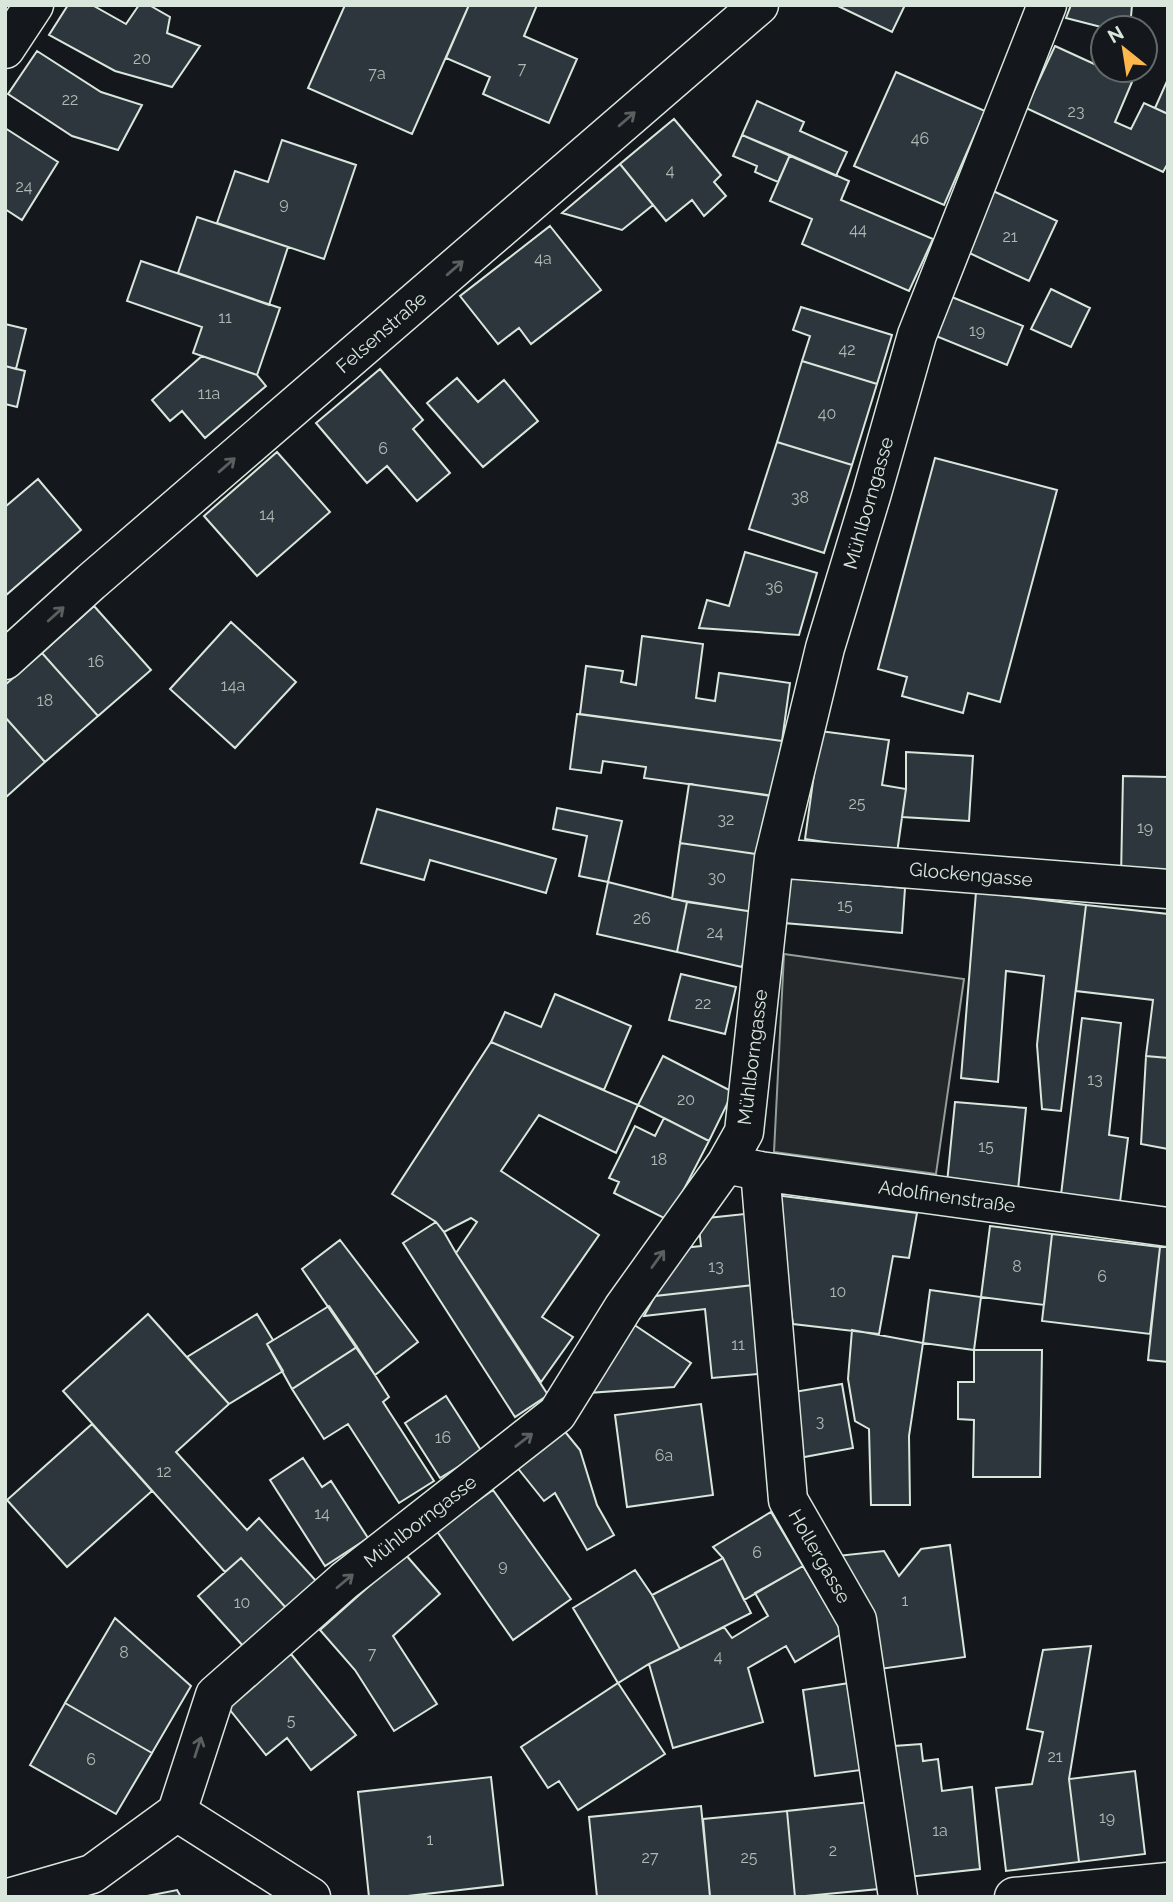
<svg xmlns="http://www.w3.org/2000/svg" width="1173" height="1902" font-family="Raleway,sans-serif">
  <rect width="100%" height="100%" fill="#14181c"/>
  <path fill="#24282b" stroke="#939e99" stroke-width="2" d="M 784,954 L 964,979 L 936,1174 L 774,1152 Z"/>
  <path fill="#2c363c" stroke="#d8e6dc" stroke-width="2" d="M 68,5 L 92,5 L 126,24 L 139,5 L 149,5 L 170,17 L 167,33 L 200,46 L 172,87 L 115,71 L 49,35 Z
    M 345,5 L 469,5 L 412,134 L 308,88 Z
    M 469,5 L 537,5 L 524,36 L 577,59 L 549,123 L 483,94 L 490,77 L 446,58 Z
    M 836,5 L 905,5 L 892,32 Z
    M 1071,5 L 1132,5 L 1130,28 L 1105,28 L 1066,18 Z
    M 1055,46 L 1103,68 L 1103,70 L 1132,82 L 1115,122 L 1131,129 L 1144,103 L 1168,114 L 1168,163 L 1163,172 L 1026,108 Z
    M 37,51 L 101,92 L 142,105 L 118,150 L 72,136 L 8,94 Z
    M 896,72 L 985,111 L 944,205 L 854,166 Z
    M 1168,79 L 1168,114 L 1155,108 Z
    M 757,101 L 804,122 L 800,131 L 847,152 L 836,176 L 742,135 Z
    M 674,119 L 721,175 L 714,182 L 726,196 L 704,216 L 692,200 L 666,221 L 620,164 Z
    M 5,128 L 58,162 L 22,220 L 5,209 Z
    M 742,135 L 790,155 L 778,182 L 755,172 L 757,166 L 733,156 Z
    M 282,140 L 356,165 L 324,259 L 217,223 L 235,171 L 268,182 Z
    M 790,155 L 849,181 L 841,200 L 933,239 L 909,291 L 802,244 L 812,219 L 770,201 Z
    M 620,164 L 653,205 L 622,230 L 562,213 Z
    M 991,190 L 1057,221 L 1029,281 L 963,250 Z
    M 197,217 L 288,247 L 269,305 L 178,273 Z
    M 550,226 L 601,290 L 531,344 L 519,328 L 498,344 L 460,296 Z
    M 141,261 L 280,308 L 257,375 L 193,353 L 202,327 L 127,301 Z
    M 1051,289 L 1090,308 L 1071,347 L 1031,329 Z
    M 947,295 L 1023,326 L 1007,365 L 931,334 Z
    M 801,307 L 892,335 L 877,384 L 802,361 L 810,336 L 793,330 Z
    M 5,324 L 26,329 L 16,369 L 5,366 Z
    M 202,356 L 257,375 L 266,386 L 205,438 L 182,411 L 170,421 L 152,400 Z
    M 802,361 L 877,384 L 852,465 L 777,442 Z
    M 5,366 L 25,371 L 17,407 L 5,404 Z
    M 380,369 L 423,420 L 413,429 L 450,473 L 417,501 L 387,466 L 367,483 L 316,423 Z
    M 457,378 L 478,402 L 504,380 L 538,421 L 483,467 L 427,403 Z
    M 777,442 L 852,465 L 824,553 L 749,529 Z
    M 277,452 L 330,512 L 257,576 L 204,516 Z
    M 935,458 L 1057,490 L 1000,702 L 968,693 L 963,713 L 902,696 L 907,677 L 878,669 Z
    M 38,479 L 81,530 L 5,596 L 5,507 Z
    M 745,552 L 817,573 L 799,635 L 699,628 L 707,600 L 729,606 Z
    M 94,606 L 151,670 L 98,716 L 42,653 Z
    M 231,622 L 296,682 L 235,748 L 170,689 Z
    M 642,636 L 703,644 L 696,698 L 715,701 L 719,673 L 790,683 L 782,741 L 580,714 L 586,666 L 623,671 L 621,682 L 636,685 Z
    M 42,653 L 98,716 L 45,762 L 5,717 L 5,685 Z
    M 577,714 L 782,741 L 774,796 L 644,778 L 646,767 L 603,761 L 601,773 L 570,769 Z
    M 5,717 L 45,762 L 5,798 Z
    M 820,731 L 889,740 L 882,785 L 906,789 L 897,853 L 805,839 Z
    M 906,752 L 973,756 L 969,821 L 902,817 L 906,789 Z
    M 1123,776 L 1168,777 L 1168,878 L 1121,877 Z
    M 689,784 L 771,796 L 763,855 L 680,843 Z
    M 557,808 L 622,821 L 608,882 L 579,876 L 587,836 L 553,829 Z
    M 377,809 L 556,859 L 546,893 L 430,860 L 424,880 L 361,863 Z
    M 680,843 L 763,855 L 754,912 L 672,899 Z
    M 788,878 L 905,888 L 902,933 L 784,923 Z
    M 608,882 L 687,902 L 677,952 L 597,934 Z
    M 976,892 L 1086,905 L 1061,1111 L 1042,1109 L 1037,1045 L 1044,976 L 1006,971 L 998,1082 L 961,1078 Z
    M 687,902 L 754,912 L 742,967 L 677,952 Z
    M 1086,905 L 1168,914 L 1168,1058 L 1146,1056 L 1153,1000 L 1076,991 Z
    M 681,974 L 736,987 L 725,1034 L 669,1020 Z
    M 555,994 L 631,1026 L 604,1090 L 491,1042 L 505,1012 L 541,1027 Z
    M 1082,1018 L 1121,1023 L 1109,1135 L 1128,1138 L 1120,1202 L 1061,1195 Z
    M 491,1042 L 638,1105 L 616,1153 L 539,1115 L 501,1171 L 599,1235 L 542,1317 L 573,1337 L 541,1382 L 456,1253 L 477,1222 L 471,1218 L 444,1232 L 436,1222 L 392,1194 Z
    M 663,1056 L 733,1092 L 709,1141 L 638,1105 Z
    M 1146,1056 L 1168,1058 L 1168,1149 L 1141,1144 Z
    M 955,1102 L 1026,1108 L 1018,1190 L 947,1183 Z
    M 664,1118 L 709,1141 L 668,1220 L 614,1193 L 619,1182 L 609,1178 L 635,1126 L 655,1136 Z
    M 775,1195 L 917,1213 L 909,1258 L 893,1256 L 879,1334 L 793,1324 Z
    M 754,1213 L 762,1284 L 655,1296 L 683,1248 L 701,1246 L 698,1219 Z
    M 436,1222 L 444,1232 L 456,1253 L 548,1395 L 515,1417 L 403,1243 Z
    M 990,1226 L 1052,1234 L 1044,1305 L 981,1297 Z
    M 1052,1234 L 1160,1247 L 1150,1334 L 1042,1321 Z
    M 340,1240 L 418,1342 L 375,1375 L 302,1269 Z
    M 1160,1247 L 1168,1247 L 1168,1362 L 1148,1360 Z
    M 762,1284 L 771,1373 L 712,1378 L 705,1309 L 644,1316 L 655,1296 Z
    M 930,1290 L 981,1297 L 974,1350 L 923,1343 Z
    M 329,1306 L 357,1347 L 292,1389 L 267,1344 Z
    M 148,1314 L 229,1404 L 176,1452 L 247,1530 L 259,1518 L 317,1582 L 287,1609 L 241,1558 L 225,1572 L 63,1391 Z
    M 257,1314 L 273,1340 L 267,1344 L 283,1371 L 229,1404 L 187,1357 Z
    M 633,1324 L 691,1363 L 674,1387 L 587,1393 Z
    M 852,1330 L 923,1343 L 909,1436 L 910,1505 L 871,1505 L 869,1429 L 855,1421 L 848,1379 Z
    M 357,1347 L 389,1397 L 383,1402 L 434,1481 L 399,1503 L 348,1424 L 324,1439 L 292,1389 Z
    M 974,1350 L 1042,1350 L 1040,1477 L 973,1477 L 974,1420 L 958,1419 L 958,1382 L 974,1382 Z
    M 842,1384 L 853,1448 L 799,1458 L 788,1393 Z
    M 446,1396 L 482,1452 L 440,1478 L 405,1423 Z
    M 701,1404 L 713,1495 L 627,1507 L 615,1415 Z
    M 92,1424 L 152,1491 L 67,1567 L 7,1500 Z
    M 562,1428 L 580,1450 L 597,1505 L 614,1535 L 587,1550 L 555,1493 L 544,1501 L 516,1466 Z
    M 303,1458 L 322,1487 L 331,1481 L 368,1538 L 325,1566 L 270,1480 Z
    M 493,1490 L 571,1599 L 513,1640 L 436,1530 Z
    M 771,1512 L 803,1566 L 744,1600 L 723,1558 L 713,1547 Z
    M 950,1545 L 965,1657 L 873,1670 L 827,1557 L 884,1551 L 899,1576 L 921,1549 Z
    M 405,1554 L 440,1594 L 393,1636 L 437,1704 L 394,1731 L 355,1670 L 320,1630 Z
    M 241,1558 L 287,1609 L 244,1647 L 198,1596 Z
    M 723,1558 L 751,1613 L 680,1649 L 652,1595 Z
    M 803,1566 L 843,1633 L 795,1662 L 786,1646 L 748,1668 L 763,1722 L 673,1748 L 649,1664 L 724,1627 L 732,1638 L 768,1616 L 755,1593 Z
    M 635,1570 L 652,1595 L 680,1649 L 649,1664 L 618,1683 L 573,1608 Z
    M 115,1618 L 191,1686 L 152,1753 L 65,1703 Z
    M 1091,1646 L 1069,1779 L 1079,1862 L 1006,1871 L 996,1788 L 1032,1784 L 1043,1732 L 1027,1729 L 1043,1650 Z
    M 291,1654 L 356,1735 L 311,1770 L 287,1738 L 266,1755 L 226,1705 Z
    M 856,1682 L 869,1769 L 815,1776 L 803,1690 Z
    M 618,1683 L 665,1754 L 578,1810 L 559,1781 L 548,1788 L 521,1747 Z
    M 65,1703 L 152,1753 L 116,1814 L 30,1765 Z
    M 921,1744 L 923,1761 L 938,1759 L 942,1791 L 972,1787 L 980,1869 L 908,1877 L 894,1746 Z
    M 1135,1771 L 1145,1854 L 1079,1862 L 1069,1779 Z
    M 491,1777 L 503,1885 L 399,1897 L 369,1897 L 358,1792 Z
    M 870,1802 L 879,1889 L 795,1897 L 787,1811 Z
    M 701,1806 L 710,1896 L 597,1897 L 589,1817 Z
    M 787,1811 L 795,1897 L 710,1897 L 703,1819 Z
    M 177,1890 L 181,1897 L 142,1897 Z"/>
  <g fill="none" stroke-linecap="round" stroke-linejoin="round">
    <g stroke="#d8e6dc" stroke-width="41">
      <path id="street" d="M 5,49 L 34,5
        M 5,660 L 91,582 L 759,5
        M 774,858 L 1168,889
        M 735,1166 L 760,1171 L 1168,1227
        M 760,1171 L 788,1500 L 857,1620 L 898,1897
        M 177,1812 L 215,1695 L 344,1581 L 557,1414 L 623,1308 L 726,1164 L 744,1132 L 774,858 L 825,648 L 872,493 L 917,335 L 1047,5
        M 177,1812 L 311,1897
        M 12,1897 L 92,1874 L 177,1812
        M 1014,1897 L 1168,1882"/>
    </g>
    <use href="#street" stroke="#14181c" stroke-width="38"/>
  </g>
  <defs><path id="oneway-shaft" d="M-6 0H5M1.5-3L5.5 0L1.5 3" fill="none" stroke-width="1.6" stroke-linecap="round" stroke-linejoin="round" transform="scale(1.75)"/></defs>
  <g stroke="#59605f">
    <use href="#oneway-shaft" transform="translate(627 119) rotate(-41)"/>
    <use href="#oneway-shaft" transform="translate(455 268) rotate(-41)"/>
    <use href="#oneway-shaft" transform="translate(227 465) rotate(-41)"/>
    <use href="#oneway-shaft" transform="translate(56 614) rotate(-42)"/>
    <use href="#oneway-shaft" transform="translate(658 1259) rotate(-54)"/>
    <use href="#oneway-shaft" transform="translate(524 1440) rotate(-38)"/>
    <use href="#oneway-shaft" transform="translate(345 1581) rotate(-40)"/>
    <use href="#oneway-shaft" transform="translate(198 1747) rotate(-72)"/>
  </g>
  <g text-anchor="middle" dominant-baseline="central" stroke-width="5" stroke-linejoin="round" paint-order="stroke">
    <g font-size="16" fill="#adbab4">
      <text x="142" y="58">20</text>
      <text x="522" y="68">7</text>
      <text x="377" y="73">7a</text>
      <text x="70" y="99">22</text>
      <text x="1076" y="111">23</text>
      <text x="920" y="138">46</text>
      <text x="670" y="170">4</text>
      <text x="24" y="186">24</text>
      <text x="284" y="203">9</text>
      <text x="858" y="229">44</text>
      <text x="1010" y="236">21</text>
      <text x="543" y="258">4a</text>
      <text x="225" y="317">11</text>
      <text x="977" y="330">19</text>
      <text x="847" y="349">42</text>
      <text x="209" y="393">11a</text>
      <text x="827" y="413">40</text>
      <text x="383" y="448">6</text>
      <text x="800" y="497">38</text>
      <text x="267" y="514">14</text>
      <text x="774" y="587">36</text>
      <text x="96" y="661">16</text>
      <text x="233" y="685">14a</text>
      <text x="45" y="700">18</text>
      <text x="857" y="803">25</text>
      <text x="726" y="819">32</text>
      <text x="1145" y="827">19</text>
      <text x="717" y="877">30</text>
      <text x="845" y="905">15</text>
      <text x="642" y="918">26</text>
      <text x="715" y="932">24</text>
      <text x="703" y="1003">22</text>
      <text x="1095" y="1079">13</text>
      <text x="686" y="1099">20</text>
      <text x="986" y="1146">15</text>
      <text x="659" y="1159">18</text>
      <text x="716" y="1266">13</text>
      <text x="1017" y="1266">8</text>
      <text x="1102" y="1276">6</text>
      <text x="838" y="1291">10</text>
      <text x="738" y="1344">11</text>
      <text x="820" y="1421">3</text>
      <text x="443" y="1437">16</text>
      <text x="664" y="1455">6a</text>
      <text x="164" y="1471">12</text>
      <text x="322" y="1513">14</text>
      <text x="757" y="1552">6</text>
      <text x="503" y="1565">9</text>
      <text x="905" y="1600">1</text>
      <text x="242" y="1602">10</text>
      <text x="124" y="1652">8</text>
      <text x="372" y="1653">7</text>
      <text x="718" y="1656">4</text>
      <text x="291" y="1720">5</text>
      <text x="1055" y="1756">21</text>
      <text x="91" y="1759">6</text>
      <text x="1107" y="1817">19</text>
      <text x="940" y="1830">1a</text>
      <text x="430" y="1839">1</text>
      <text x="833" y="1850">2</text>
      <text x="650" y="1857">27</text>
      <text x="749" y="1857">25</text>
    </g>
    <g font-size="19" fill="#d8e6dc" stroke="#14181c">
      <text transform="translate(381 332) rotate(-41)">Felsenstraße</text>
      <text transform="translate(868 503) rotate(-74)">Mühlborngasse</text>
      <text transform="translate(971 874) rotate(5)">Glockengasse</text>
      <text transform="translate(752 1057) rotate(-83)">Mühlborngasse</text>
      <text transform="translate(947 1196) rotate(8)">Adolfinenstraße</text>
      <text transform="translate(420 1521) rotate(-38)">Mühlborngasse</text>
      <text transform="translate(820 1556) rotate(60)">Hollergasse</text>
    </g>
  </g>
  <rect width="1173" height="1902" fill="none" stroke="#d8e6dc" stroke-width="14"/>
  <g transform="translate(1124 49) rotate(330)"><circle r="33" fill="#14181c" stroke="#626a69" stroke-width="2"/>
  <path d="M0-5L12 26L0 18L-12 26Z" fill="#ffb74d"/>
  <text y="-10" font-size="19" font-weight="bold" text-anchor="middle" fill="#d8e6dc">N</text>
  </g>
</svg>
